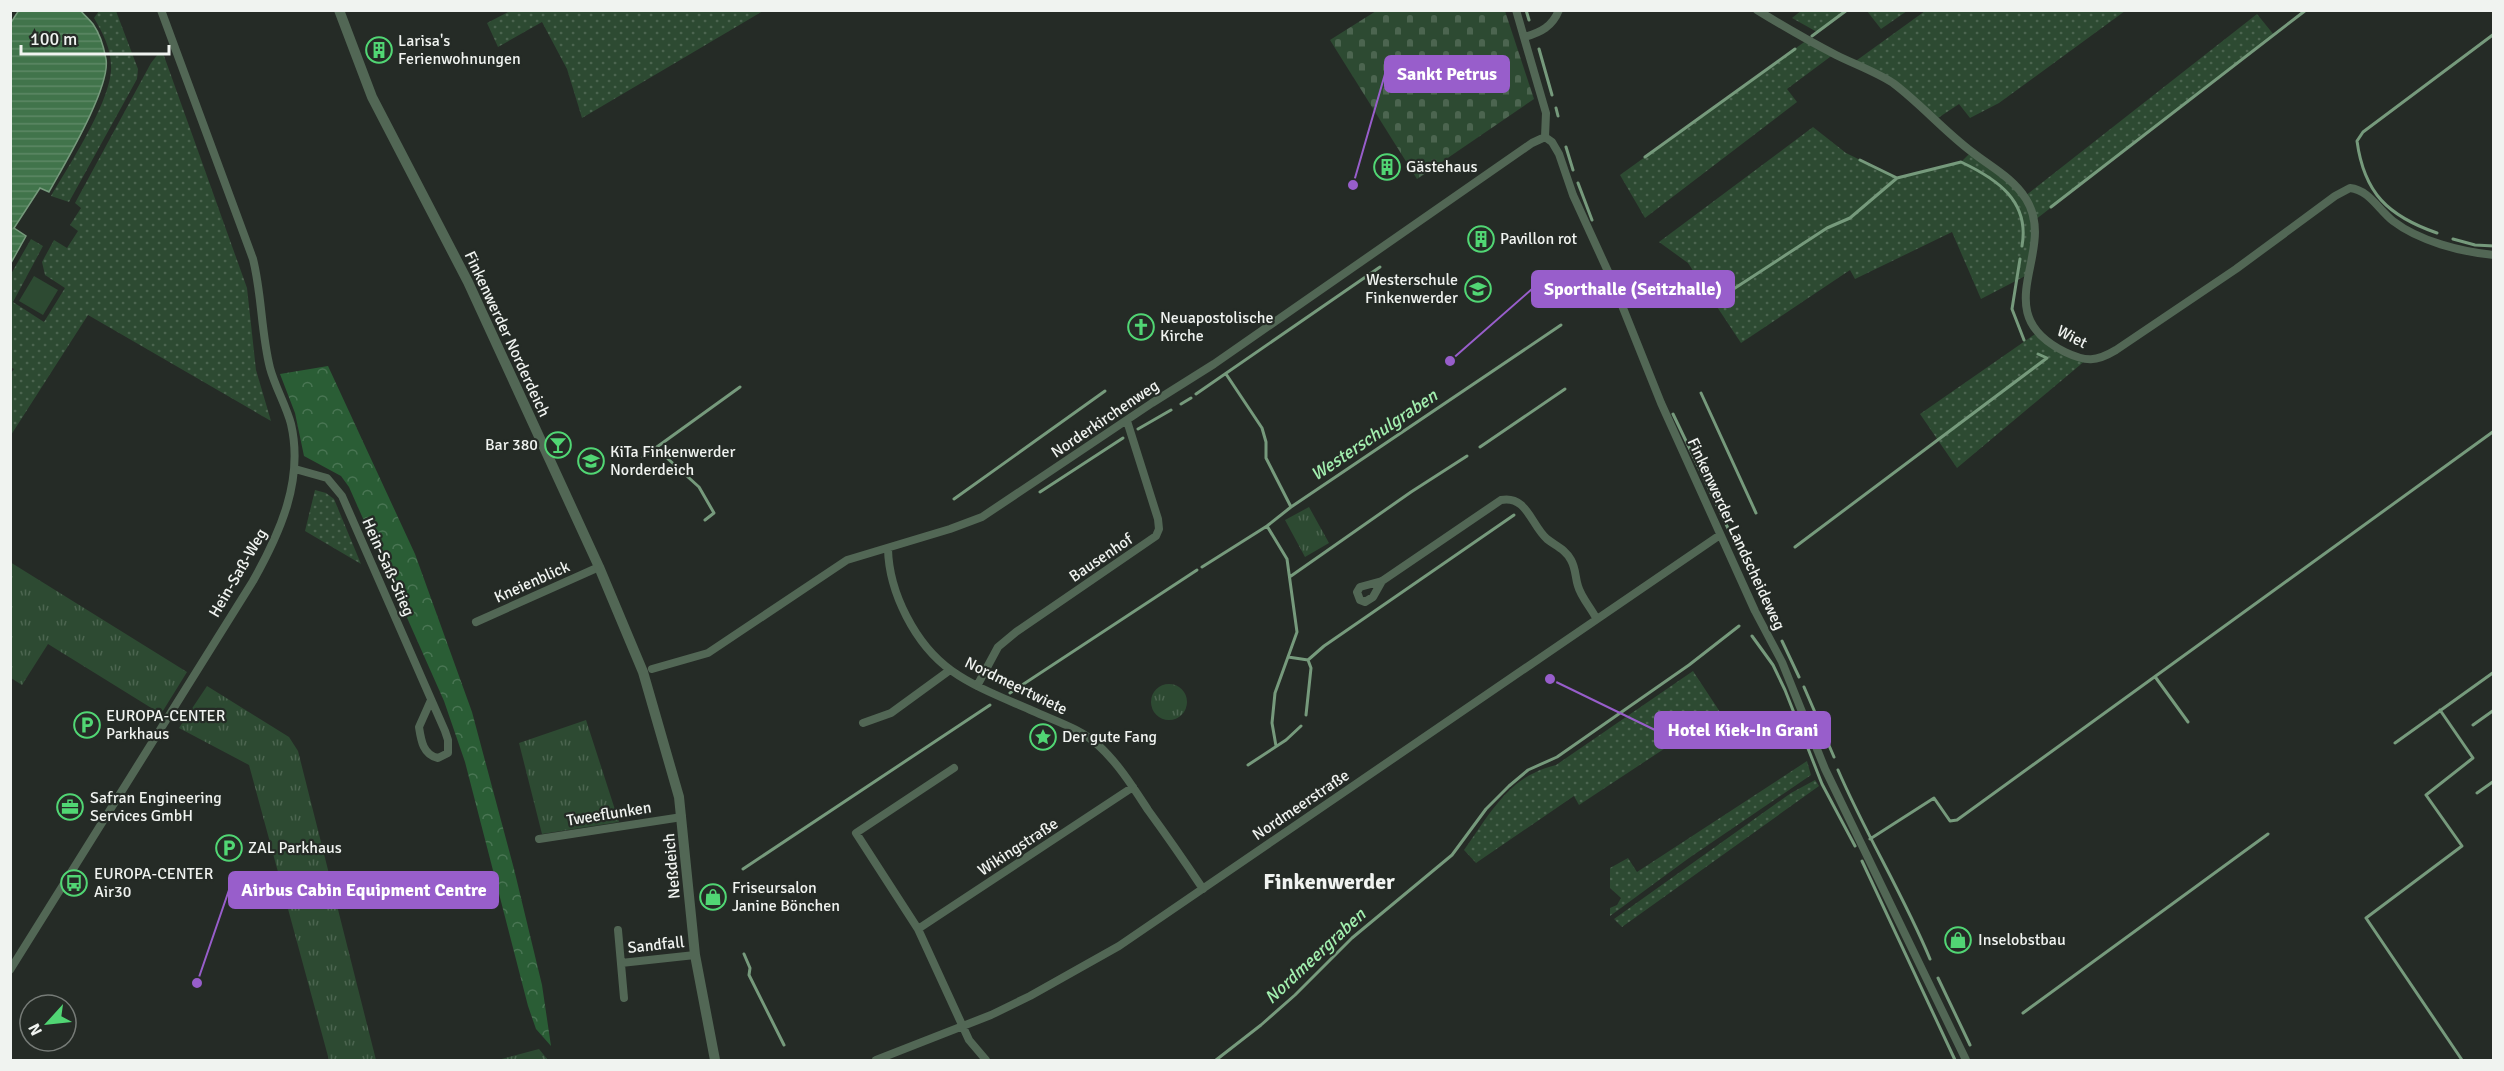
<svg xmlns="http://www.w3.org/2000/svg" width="2504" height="1071" font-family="Signika,sans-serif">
  <defs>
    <pattern id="grass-dots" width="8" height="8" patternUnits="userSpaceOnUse" patternTransform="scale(1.5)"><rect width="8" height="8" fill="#2d4a32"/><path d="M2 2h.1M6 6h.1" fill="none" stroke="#4c6550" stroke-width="1.8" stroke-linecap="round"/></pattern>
    <pattern id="forest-crowns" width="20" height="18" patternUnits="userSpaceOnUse" patternTransform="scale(1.5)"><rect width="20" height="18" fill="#2a5d35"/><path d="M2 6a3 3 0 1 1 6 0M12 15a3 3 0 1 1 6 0" fill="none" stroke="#497553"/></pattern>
    <pattern id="cemetery-stones" width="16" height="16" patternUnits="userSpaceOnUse" patternTransform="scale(1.5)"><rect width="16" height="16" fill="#2d4a32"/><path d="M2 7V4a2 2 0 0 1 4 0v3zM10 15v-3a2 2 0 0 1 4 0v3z" fill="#4c6550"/></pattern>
    <pattern id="park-tufts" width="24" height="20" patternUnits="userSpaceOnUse" patternTransform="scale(1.5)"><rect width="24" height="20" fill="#2d4a32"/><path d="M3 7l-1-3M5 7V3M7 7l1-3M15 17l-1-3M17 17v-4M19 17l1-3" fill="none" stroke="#4c6550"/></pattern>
    <pattern id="water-rules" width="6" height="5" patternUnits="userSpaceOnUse" patternTransform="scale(1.5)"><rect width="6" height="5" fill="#41744b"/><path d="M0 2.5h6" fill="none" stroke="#5d8865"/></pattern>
  </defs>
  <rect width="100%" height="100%" fill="#252b26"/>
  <path fill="url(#grass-dots)" d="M 1802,10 L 1847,10 L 1847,11 L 1817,32 L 1792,18 Z
    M 99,11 L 116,11 L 138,69 L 137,79 L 69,202 L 51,196 C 68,167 113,98 111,66 C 111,49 103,33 94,18 Z
    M 510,11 L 510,10 L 763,11 L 582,118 L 567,69 L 542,22 L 498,47 L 487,23 Z
    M 1867,11 L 1866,11 L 1907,11 L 1881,29 Z
    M 1925,11 L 2125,11 L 1999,103 L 1970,118 L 1959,104 L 1935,120 L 1892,83 L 1853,63 Z
    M 2257,14 L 2274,35 L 2035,220 L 2029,274 L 1981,299 L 1952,232 L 1855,279 L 1850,270 L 1741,343 L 1688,263 L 1659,242 L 1813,127 L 1846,153 L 1897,178 L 1961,162 L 1971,152 L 2025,196 Z
    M 1807,40 L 1834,54 L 1787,89 L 1797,102 L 1645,218 L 1620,175 Z
    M 163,53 L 247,288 L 256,370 L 271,421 L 88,315 L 11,435 L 11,373 L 14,369 L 10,367 L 11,274 L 31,239 L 43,246 L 13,302 L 44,322 L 65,288 L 45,275 L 42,262 L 54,240 L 67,248 L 78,231 L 70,225 L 81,208 L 75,203 L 151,63 L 158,54 Z
    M 2038,332 L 2048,341 L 2086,360 L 1957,468 L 1920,414 Z
    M 315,490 L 326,493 L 334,499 L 361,564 L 305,531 Z
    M 1693,671 L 1720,712 L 1579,805 L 1574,796 L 1476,863 L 1464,850 C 1483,824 1503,787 1534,773 C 1541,769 1549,767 1556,765 Z
    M 1807,761 L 1811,775 L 1689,858 L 1610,916 L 1610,908 L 1617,905 L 1621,898 L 1610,888 L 1610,868 L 1628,858 L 1637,872 Z
    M 1815,780 L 1819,786 L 1622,927 L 1614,919 L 1791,793 Z"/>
  <path fill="url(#forest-crowns)" d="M 328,366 L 415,554 L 472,712 L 514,869 L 542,985 L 551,1046 L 536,1029 L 528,1006 L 465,762 L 444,701 L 349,487 L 341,476 L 304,456 L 295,413 L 280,374 Z"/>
  <path fill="url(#cemetery-stones)" d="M 1376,11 L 1505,11 L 1534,99 L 1417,179 L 1330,40 Z"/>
  <path fill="url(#park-tufts)" d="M 1309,507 L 1329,543 L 1305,557 L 1285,520 Z
    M 10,562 L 187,672 L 161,714 L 48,644 L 22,685 L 11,678 Z
    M1151 702a18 18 0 1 1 36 0a18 18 0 1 1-36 0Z
    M 207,686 L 289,737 L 298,751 L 376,1060 L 329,1060 L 249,765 L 179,728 Z
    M 586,720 L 619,822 L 542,834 L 519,743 Z
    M 539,1049 L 548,1060 L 498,1060 Z"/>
  <path fill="#2d4a32" d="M 34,276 L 58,290 L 43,315 L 19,301 Z"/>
  <path fill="url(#water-rules)" stroke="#769a7c" stroke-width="1.5" d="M 19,10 L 81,11 C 84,15 89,19 93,24 C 100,34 104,48 106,59 C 111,87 64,165 49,192 L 40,188 L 14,228 L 26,236 L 11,263 L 10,24 Z"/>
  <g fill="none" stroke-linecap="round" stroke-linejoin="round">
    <path stroke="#769a7c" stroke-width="3" d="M 1526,10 L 1529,20
      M 1812,36 L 1847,10
      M 1539,49 L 1552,95
      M 1556,108 L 1558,116
      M 1566,147 L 1573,170
      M 1645,157 L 1795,49
      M 1860,160 L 1897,178 L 1961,162 C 1997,179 2030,201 2022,246
      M 1578,183 L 1592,220
      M 2051,207 L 2306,10
      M 2437,233 C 2388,216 2364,193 2357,141 L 2363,132 L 2494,34
      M 2453,239 L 2475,245 L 2494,246
      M 2020,259 L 2012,309 L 2024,340
      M 1709,305 L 1827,228 L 1850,218 L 1897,178
      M 1226,374 L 1262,428 L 1266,442 L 1266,458 L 1291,507
      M 1701,393 L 1756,513
      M 1196,394 L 1380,267
      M 1181,404 L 1191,398
      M 1673,414 L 1776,628
      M 1138,429 L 1171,410
      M 1480,447 L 1565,389
      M 656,448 L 699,487 L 714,513 L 705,520
      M 643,457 L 740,387
      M 1040,492 L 1123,438
      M 954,499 L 1105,391
      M 1267,526 L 1287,559 L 1297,632 L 1275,693 L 1272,723 L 1276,746
      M 1795,547 L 2047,358 L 2038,354
      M 1202,567 L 1267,526 L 1291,507 L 1561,325
      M 1291,576 L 1411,492 L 1467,456
      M 1752,636 L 1773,665 L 1785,690 L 1822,784 L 1855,846
      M 1782,641 L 1799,677
      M 1288,657 L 1308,660 L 1311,668 L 1306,715
      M 1308,660 L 1324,646 L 1514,515
      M 2156,678 L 2188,722
      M 1804,687 L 1817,717
      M 1010,693 L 1197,570
      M 2440,710 L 2473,758 L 2426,795 L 2462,846 L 2366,918 L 2462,1060
      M 2473,725 L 2494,710
      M 1821,727 L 1834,757
      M 2395,743 L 2494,672
      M 1248,765 L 1286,740 L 1301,726
      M 1838,770 C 1866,835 1903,894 1930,959
      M 2477,793 L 2494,781
      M 1870,839 L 1934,798 L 1950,821 L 1957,820 L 2494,431
      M 1862,861 L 1955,1060
      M 743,869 L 990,705
      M 744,954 L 750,968 L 749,975 L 784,1045
      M 1938,978 L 1970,1045
      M 2023,1013 L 2268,834
      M 1216,1060 L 1261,1025 L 1295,995 L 1352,938 L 1452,855 L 1486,809 L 1509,786 L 1528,770 L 1557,757 L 1689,665 L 1739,626"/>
    <path stroke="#526755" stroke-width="8" d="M 1516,10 L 1546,113 L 1545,137
      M 1757,10 C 1783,26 1809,41 1836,55 C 1854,64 1876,72 1893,83 C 1921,104 1944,131 1972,152 C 1991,167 2013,178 2026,199 C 2059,252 1984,312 2065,352 C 2086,362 2096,362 2116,350 L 2236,269 L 2335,196 L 2350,188 C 2369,190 2378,209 2393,221 C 2419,241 2461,252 2494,255
      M 1525,37 C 1541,32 1552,27 1559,10
      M 1545,137 L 1552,142 L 1559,154 L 1573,195 L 1611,278 L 1661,403 L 1755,611 L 1782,662 L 1825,769 L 1966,1060
      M 295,469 L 327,478 L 342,496 L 445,731 L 448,740 L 448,753 L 438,758 C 423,755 421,740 419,727 L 431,700
      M 888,549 C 889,592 915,645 952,671 C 976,688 1006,699 1033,711 C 1055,721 1081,729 1098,745 C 1118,763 1133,787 1148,810 C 1167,836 1185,862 1203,889
      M 1382,581 L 1373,597 L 1365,602 L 1360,600 L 1357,592 L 1360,587 L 1382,581 L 1501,500 C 1527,495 1531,525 1547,539 C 1556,546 1565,549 1571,560 C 1576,569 1575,577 1578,586 C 1581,597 1591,608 1596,618
      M 476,622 L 599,567
      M 652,669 L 708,653 L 847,560 L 950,529 L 982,517 L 1152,403 L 1214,364 L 1532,143 L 1545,137
      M 977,686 L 998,647 L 1016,632 L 1156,536 L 1159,529 L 1158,519 L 1127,421
      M 863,723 L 891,713 L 950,670
      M 954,768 L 856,833 L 918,929 L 969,1040 L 986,1060
      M 539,839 L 682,817
      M 918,929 L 1133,787
      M 618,930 L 624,998
      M 621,963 L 695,955
      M 10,970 L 253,581 C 280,533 304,480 291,424 C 286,405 275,387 270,368 C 261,332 262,295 253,259 L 161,10
      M 876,1060 L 991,1015 L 1030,996 L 1119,946 L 1720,535"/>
    <path stroke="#526755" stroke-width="10" d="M 339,10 L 372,97 L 468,282 L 599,567 L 643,672 L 679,797 L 695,955 L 715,1060"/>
  </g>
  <defs>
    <g id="building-ring" transform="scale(1.35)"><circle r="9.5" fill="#252b26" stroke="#51d674" stroke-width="1.5"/><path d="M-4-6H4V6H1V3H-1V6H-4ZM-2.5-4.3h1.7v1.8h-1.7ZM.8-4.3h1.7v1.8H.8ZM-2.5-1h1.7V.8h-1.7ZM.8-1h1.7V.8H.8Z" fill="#51d674"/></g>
    <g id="school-ring" transform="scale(1.35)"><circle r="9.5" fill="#252b26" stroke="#51d674" stroke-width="1.5"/><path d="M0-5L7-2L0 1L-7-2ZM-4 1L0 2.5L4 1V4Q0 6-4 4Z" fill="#51d674"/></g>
    <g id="church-ring" transform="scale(1.35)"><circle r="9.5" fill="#252b26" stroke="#51d674" stroke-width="1.5"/><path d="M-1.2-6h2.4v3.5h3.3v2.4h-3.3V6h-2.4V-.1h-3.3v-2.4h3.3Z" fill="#51d674"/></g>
    <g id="bar-ring" transform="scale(1.35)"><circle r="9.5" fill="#252b26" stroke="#51d674" stroke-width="1.5"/><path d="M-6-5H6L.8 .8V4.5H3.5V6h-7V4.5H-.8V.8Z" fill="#51d674"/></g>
    <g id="parking-ring" transform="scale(1.35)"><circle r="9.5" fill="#252b26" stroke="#51d674" stroke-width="1.5"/><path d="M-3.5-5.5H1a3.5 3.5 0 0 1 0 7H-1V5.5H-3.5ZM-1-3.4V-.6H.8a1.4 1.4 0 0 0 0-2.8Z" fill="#51d674"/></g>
    <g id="sight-ring" transform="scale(1.35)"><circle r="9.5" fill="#252b26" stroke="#51d674" stroke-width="1.5"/><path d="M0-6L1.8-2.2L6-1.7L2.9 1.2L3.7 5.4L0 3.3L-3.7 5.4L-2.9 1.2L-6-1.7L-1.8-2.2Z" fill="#51d674"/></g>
    <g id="office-ring" transform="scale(1.35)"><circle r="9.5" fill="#252b26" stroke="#51d674" stroke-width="1.5"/><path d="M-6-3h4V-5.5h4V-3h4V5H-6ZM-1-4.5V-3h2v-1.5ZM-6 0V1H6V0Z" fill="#51d674"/></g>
    <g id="bus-ring" transform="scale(1.35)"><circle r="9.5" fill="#252b26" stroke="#51d674" stroke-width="1.5"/><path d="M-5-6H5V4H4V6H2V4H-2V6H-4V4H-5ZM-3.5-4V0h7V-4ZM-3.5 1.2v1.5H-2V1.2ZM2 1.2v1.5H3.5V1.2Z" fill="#51d674"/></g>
    <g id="shop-ring" transform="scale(1.35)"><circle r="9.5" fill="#252b26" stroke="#51d674" stroke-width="1.5"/><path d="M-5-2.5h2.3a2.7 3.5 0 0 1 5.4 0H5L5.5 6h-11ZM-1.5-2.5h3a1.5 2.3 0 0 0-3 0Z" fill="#51d674"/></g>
  </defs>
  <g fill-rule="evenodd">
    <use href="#building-ring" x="379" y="50"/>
    <use href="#building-ring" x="1387" y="167"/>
    <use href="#building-ring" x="1481" y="239"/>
    <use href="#school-ring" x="1478" y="289"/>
    <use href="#church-ring" x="1141" y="327"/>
    <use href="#bar-ring" x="558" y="445"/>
    <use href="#school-ring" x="591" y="461"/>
    <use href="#parking-ring" x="87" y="725"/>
    <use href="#sight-ring" x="1043" y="737"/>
    <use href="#office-ring" x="70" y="807"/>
    <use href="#parking-ring" x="229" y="848"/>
    <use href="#bus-ring" x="74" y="883"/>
    <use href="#shop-ring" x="713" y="897"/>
    <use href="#shop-ring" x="1958" y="940"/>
  </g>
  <g text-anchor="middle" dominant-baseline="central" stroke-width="4.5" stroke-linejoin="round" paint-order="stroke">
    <g font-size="16" fill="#f0f3f0" stroke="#252b26" text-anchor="start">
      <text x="398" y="41">Larisa's<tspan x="398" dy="18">Ferienwohnungen</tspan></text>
      <text x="1406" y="167">Gästehaus</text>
      <text x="1500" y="239">Pavillon rot</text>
      <text x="1458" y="280" text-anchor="end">Westerschule<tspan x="1458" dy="18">Finkenwerder</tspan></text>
      <text x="1160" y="318">Neuapostolische<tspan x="1160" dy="18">Kirche</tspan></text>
      <text x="538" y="445" text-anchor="end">Bar 380</text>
      <text x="610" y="452">KiTa Finkenwerder<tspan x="610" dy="18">Norderdeich</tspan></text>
      <text x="106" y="716">EUROPA-CENTER<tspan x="106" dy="18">Parkhaus</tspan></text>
      <text x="1062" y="737">Der gute Fang</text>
      <text x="90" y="798">Safran Engineering<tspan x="90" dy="18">Services GmbH</tspan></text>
      <text x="248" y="848">ZAL Parkhaus</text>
      <text x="94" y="874">EUROPA-CENTER<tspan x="94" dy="18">Air30</tspan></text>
      <text x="732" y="888">Friseursalon<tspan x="732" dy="18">Janine Bönchen</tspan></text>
      <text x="1978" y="940">Inselobstbau</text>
    </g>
    <g font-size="16" fill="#f0f3f0" stroke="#252b26">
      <text transform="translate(507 334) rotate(65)">Finkenwerder Norderdeich</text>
      <text transform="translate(2072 337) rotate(27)">Wiet</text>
      <text transform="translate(1105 419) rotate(-34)">Norderkirchenweg</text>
      <text transform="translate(1736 534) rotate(65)">Finkenwerder Landscheideweg</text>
      <text transform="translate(1101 558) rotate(-34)">Bausenhof</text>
      <text transform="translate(388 567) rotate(66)">Hein-Saß-Stieg</text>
      <text transform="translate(238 573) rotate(-60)">Hein-Saß-Weg</text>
      <text transform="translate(532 582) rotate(-24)">Kneienblick</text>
      <text transform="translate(1016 686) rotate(26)">Nordmeertwiete</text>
      <text transform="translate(1301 805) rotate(-34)">Nordmeerstraße</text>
      <text transform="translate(609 814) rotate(-9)">Tweeflunken</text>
      <text transform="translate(1018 847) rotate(-33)">Wikingstraße</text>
      <text transform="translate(672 866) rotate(-95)">Neßdeich</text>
      <text transform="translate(656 945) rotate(-6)">Sandfall</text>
    </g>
    <g font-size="18" font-style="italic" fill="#a2efaf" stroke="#252b26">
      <text transform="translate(1374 435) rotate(-34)">Westerschulgraben</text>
      <text transform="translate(1315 956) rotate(-43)">Nordmeergraben</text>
    </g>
    <g font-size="22" font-weight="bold" fill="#f0f3f0" stroke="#252b26">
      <text x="1329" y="881">Finkenwerder</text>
    </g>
  </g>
  <path fill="none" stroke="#985ecb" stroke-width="2" d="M1353 185L1385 74M1450 361L1532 289M1550 679L1655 730M197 983L229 890"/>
  <g fill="#985ecb" stroke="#252b26" stroke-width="2">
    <circle cx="1353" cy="185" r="6"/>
    <circle cx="1450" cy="361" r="6"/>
    <circle cx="1550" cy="679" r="6"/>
    <circle cx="197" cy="983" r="6"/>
  </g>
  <g fill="#985ecb" stroke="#985ecb" stroke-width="2">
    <rect x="1385" y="56" width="124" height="36" rx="6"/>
    <rect x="1532" y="271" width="202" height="36" rx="6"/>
    <rect x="1655" y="712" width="175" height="36" rx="6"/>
    <rect x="229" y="872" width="269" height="36" rx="6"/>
  </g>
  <g font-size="18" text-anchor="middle" font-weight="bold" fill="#fff">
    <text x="1447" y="80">Sankt Petrus</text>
    <text x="1633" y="295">Sporthalle (Seitzhalle)</text>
    <text x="1743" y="736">Hotel Kiek-In Grani</text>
    <text x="364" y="896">Airbus Cabin Equipment Centre</text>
  </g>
  <rect width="2504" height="1071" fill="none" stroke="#f0f3f0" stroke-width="24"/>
  <g transform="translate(48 1023) rotate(243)"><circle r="28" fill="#252b26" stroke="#767b77" stroke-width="1.5"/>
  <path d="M0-4.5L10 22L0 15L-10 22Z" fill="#51d674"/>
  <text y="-9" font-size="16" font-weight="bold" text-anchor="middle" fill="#f0f3f0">N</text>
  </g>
  <path d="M21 45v9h148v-9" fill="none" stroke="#f0f3f0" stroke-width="3"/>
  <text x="30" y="45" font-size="18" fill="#f0f3f0" stroke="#252b26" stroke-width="4.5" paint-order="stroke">100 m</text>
</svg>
